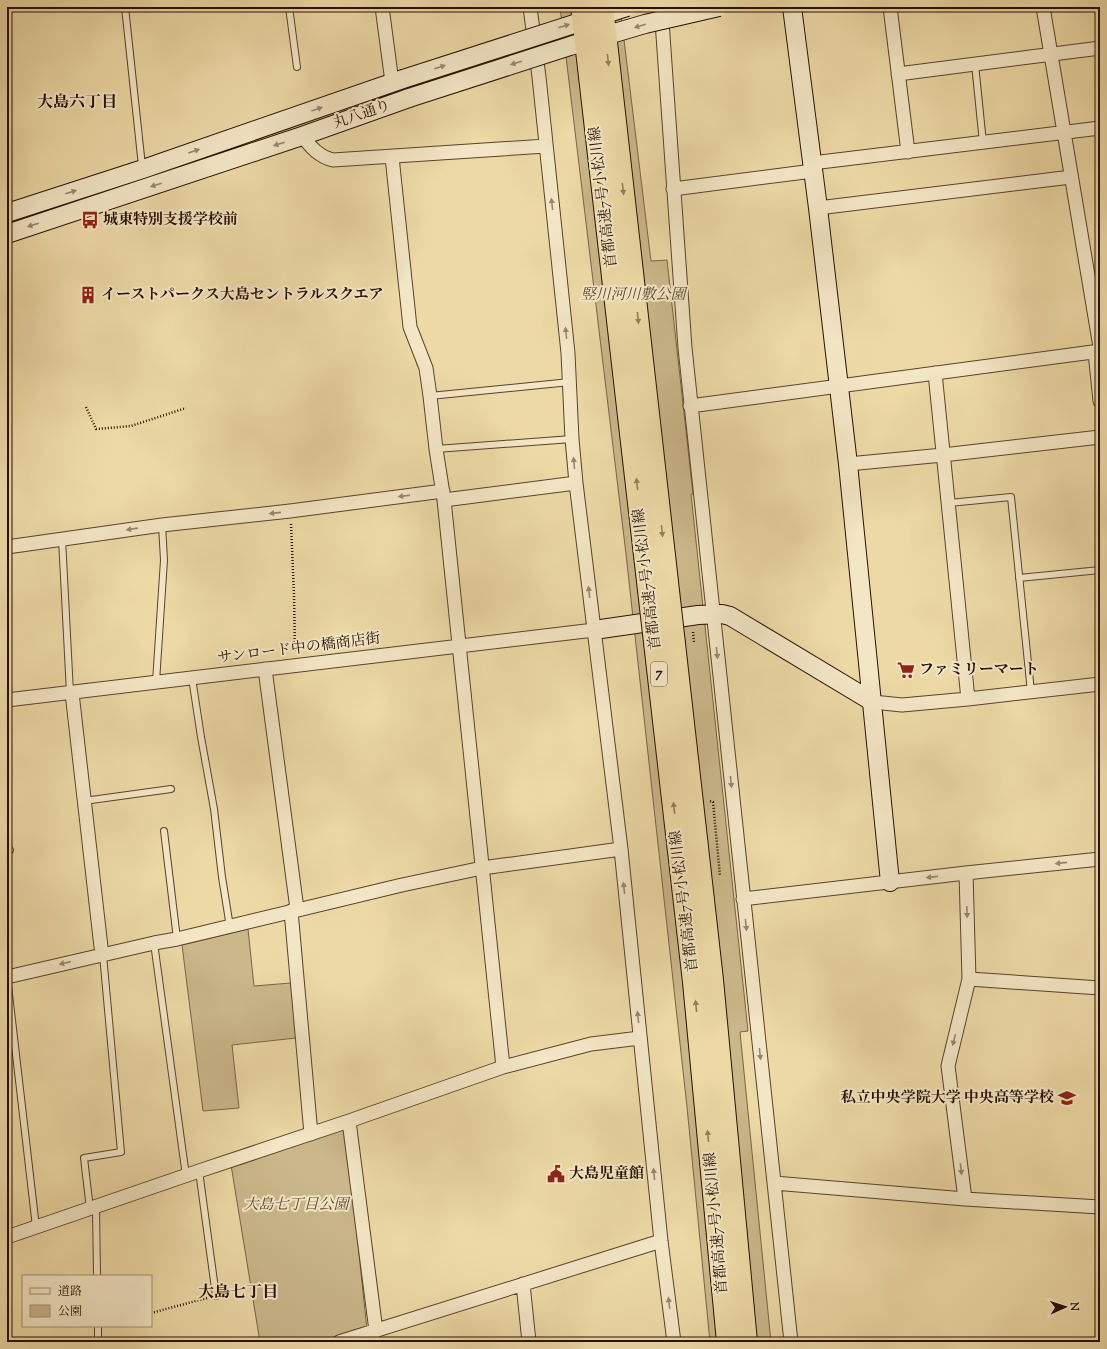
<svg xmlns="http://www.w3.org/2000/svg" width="1107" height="1349" font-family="'Sorts Mill Goudy','Noto Serif JP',serif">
  <rect width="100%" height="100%" fill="#ecd9a6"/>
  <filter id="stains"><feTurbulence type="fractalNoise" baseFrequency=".005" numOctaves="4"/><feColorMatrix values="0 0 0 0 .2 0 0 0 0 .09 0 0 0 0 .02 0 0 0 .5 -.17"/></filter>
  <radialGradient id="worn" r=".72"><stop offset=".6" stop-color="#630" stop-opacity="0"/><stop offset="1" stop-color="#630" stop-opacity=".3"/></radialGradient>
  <path fill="#cab78a" stroke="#786446" d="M 560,7 L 620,7 L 651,261 L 667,260 L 693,494 L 691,494 L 748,1031 L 740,1032 L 771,1342 L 710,1342 L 687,1107 L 626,554 Z
    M 248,929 L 254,986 L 291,983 L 296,1038 L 232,1045 L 239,1108 L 203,1111 L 182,945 Z
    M 340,1128 L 346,1130 L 367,1330 L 330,1342 L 260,1342 L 231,1165 Z"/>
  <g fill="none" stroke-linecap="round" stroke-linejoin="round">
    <g stroke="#58432a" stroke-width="8">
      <path id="lane" d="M 125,7 L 142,166
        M 289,7 L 297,67
        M 975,64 L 983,143
        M 430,396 L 570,382
        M 436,449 L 572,439
        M 949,503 L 1011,497 L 1031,692
        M 62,539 L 70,693
        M 1019,578 L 1100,570
        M 192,678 L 201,737 L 214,809 L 222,877 L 230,927
        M 156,682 L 164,560 L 162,525
        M 84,801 L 171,789
        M 164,831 L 177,939
        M 7,851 L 10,850
        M 154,943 L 186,1176
        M 7,977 L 36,1227
        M 199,1171 L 216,1296
        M 96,1207 L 97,1276
        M 90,1209 L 84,1158 L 121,1152 L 103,955
        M 98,1326 L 98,1342"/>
    </g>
    <g stroke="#58432a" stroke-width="15">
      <path id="street" d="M 382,7 L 392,82
        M 530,7 L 539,77 L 568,353 L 572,439 L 576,483 L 621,849 L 661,1241 L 674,1342
        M 661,7 L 685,348 L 791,1342
        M 890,7 L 908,152
        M 1043,7 L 1100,347
        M 898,74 L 1100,48
        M 302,136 C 311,147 319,157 333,160 L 546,146
        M 392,157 L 410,327 L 426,368 L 430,396 L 436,449 L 444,500 L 503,1067
        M 812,163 L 1100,128
        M 673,189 L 813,171
        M 818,208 L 1071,177
        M 1095,352 L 1100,401
        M 935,373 L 968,699
        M 690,406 L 1100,351
        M 848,464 L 943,455 L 1100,437
        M 444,500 L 576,483
        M 7,547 L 162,525 L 290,511 L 443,491
        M 265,669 L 297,909
        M 72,693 L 101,947
        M 7,700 L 594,630
        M 873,702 L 902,705 L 968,699 L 1100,684
        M 743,899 L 966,873 L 1100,859
        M 291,911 L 311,1134
        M 7,977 L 154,943 L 177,939 L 402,885 L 482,868 L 621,849
        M 969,979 L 1100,988
        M 349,1121 L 376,1331
        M 774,1183 L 965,1199 L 1100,1207
        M 965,1199 L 948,1066 L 969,979 L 966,873
        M 7,1237 L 199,1171 L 349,1121 L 503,1067 L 591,1044 L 640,1038
        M 523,1284 L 529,1342
        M 339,1342 L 661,1241"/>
    </g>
    <g stroke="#261101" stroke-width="20">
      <path id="secondary" d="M 792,7 L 818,208 L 848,464 L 890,882
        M 7,213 L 143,169 L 403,79
        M 7,234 L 302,136 L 409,98
        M 594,630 L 698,615 L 722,614 L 730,616 L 873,702"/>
    </g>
    <path stroke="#261101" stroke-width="2.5" stroke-dasharray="1 2" stroke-linecap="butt" d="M 86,407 L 96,429 L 131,426 L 186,408
      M 291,524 L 294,595 L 295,652
      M 693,632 L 694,643
      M 710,801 L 713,802 L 720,876
      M 151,1313 L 207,1298"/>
    <use href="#lane" stroke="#f3e6c5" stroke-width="6"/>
    <use href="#street" stroke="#f3e6c5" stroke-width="13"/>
    <use href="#secondary" stroke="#f3e6c5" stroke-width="18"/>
    <g stroke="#261101" stroke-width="20" stroke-linecap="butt">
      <path id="secondary-bridge" d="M 403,79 L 627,7
        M 409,98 L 570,46 L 645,24 L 719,7"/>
    </g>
    <g stroke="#261101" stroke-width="24" stroke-linecap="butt">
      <path id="highway-bridge" d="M 582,7 L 694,982 L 728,1342
        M 602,7 L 712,980 L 746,1342"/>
    </g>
    <use href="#secondary-bridge" stroke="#f3e6c5" stroke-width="18"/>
    <use href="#highway-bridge" stroke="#ecd9a6" stroke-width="22"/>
  </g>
  <defs><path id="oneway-solid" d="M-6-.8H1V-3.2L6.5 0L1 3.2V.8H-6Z"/></defs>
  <g fill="#97866d">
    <use href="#oneway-solid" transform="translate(564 26) rotate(-18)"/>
    <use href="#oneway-solid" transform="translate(640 26) rotate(164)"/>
    <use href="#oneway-solid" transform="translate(516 63) rotate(162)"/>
    <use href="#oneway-solid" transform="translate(440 67) rotate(-18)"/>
    <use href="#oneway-solid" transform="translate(317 109) rotate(-19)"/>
    <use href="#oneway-solid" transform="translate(279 144) rotate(162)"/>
    <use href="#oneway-solid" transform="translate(194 151) rotate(-19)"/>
    <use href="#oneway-solid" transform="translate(156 185) rotate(162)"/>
    <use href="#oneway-solid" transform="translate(71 192) rotate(-18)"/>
    <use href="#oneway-solid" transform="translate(552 204) rotate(-96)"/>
    <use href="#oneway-solid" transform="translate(33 225) rotate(162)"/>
    <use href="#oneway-solid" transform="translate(566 333) rotate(-96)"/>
    <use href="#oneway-solid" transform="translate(574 463) rotate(-95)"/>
    <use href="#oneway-solid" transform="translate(404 496) rotate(173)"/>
    <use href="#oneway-solid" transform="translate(275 513) rotate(174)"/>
    <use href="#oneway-solid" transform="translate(132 529) rotate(172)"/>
    <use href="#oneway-solid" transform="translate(589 592) rotate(-97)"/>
    <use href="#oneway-solid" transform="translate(717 653) rotate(84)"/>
    <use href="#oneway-solid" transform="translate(731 782) rotate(84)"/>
    <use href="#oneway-solid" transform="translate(1061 863) rotate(174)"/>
    <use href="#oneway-solid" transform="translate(932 877) rotate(174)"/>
    <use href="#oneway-solid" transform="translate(624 888) rotate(-96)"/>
    <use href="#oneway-solid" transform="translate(967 912) rotate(88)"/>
    <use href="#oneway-solid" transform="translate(746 925) rotate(84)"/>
    <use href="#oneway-solid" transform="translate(65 963) rotate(167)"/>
    <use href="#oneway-solid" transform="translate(638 1017) rotate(-96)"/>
    <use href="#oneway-solid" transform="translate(954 1040) rotate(104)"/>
    <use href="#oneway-solid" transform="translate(760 1054) rotate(84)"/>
    <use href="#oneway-solid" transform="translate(961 1169) rotate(83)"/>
    <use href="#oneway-solid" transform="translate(654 1174) rotate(-96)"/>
    <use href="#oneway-solid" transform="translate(669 1303) rotate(-97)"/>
  </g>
  <g fill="#937f5c">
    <use href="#oneway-solid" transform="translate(608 60) rotate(84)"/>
    <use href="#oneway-solid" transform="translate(623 189) rotate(84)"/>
    <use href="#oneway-solid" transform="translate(638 318) rotate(84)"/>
    <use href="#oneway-solid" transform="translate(637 484) rotate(-97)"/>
    <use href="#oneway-solid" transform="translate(662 531) rotate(84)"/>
    <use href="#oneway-solid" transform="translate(674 808) rotate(-97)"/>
    <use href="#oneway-solid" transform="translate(696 1006) rotate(-95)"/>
    <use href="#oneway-solid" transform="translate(708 1136) rotate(-95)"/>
  </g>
  <defs>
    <g id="bus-bare" transform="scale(1.38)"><path d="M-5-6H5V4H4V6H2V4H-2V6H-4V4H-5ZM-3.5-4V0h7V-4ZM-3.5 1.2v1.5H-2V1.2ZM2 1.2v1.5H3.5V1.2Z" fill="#8f2418" stroke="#f3e6c5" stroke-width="2.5" paint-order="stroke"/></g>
    <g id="building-bare" transform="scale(1.38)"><path d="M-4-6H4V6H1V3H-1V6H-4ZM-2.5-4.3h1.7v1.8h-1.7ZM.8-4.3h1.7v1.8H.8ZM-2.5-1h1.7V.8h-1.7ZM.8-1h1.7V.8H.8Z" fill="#8f2418" stroke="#f3e6c5" stroke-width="2.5" paint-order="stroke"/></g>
    <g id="supermarket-bare" transform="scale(1.38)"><path d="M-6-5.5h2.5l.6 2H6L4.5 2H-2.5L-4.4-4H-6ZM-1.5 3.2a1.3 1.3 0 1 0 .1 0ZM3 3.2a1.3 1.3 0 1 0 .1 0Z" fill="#8f2418" stroke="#f3e6c5" stroke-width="2.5" paint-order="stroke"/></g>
    <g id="school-bare" transform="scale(1.38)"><path d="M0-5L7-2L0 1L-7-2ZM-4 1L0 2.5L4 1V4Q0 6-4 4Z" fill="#8f2418" stroke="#f3e6c5" stroke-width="2.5" paint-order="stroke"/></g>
    <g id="civic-bare" transform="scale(1.38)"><path d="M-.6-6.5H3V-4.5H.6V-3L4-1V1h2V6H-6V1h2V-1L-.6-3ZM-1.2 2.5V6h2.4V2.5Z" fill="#8f2418" stroke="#f3e6c5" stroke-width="2.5" paint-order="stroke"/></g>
  </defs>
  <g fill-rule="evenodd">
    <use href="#bus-bare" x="90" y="220"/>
    <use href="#building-bare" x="88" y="295"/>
    <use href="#supermarket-bare" x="906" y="670"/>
    <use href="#school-bare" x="1067" y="1098"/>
    <use href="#civic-bare" x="556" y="1174"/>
  </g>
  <g text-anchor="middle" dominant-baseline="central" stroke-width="4" stroke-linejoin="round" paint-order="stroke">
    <rect fill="#f3e6c5" stroke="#64513c" stroke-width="1" x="651" y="662" width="16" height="24" rx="3"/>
    <g font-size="14" font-weight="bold" fill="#261101">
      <text x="659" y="674">7</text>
    </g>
    <g font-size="15" fill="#261101" stroke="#f3e6c5">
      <text transform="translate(362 115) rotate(-19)">丸八通り</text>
      <text transform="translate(604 197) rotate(-97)">首都高速7号小松川線</text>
      <text transform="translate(648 579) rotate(-97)">首都高速7号小松川線</text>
      <text transform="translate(299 649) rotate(-7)">サンロード中の橋商店街</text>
      <text transform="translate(685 901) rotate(-97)">首都高速7号小松川線</text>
      <text transform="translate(717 1223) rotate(-95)">首都高速7号小松川線</text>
    </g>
    <g font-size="15" font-weight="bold" fill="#261101" stroke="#f3e6c5" text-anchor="start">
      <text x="103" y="220">城東特別支援学校前</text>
      <text x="101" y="295">イーストパークス大島セントラルスクエア</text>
      <text x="919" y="670">ファミリーマート</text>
      <text x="1054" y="1098" text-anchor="end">私立中央学院大学 中央高等学校</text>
      <text x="569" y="1174">大島児童館</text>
    </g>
    <g font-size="15" font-style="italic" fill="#5f4b31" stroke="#f3e6c5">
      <text x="633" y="295">竪川河川敷公園</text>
      <text x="296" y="1205">大島七丁目公園</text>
    </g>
    <g font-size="16" font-weight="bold" fill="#261101" stroke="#f3e6c5">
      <text x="77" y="103">大島六丁目</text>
      <text x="238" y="1293">大島七丁目</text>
    </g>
  </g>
  <rect width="1107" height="1349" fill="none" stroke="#ecd9a6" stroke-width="24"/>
  <rect x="8" y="8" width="1091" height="1333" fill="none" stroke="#261101" stroke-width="2"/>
  <rect x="12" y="12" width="1083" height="1325" fill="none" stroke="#261101"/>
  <rect x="22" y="1275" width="130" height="52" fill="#f3e6c5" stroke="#a19177"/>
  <rect x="30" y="1288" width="20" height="6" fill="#f3e6c5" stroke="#a19177"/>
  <text x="58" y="1295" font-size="12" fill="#261101">道路</text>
  <rect x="30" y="1305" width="20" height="12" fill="#cab78a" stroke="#a19177"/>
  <text x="58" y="1315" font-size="12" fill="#261101">公園</text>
  <g transform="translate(1065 1307) rotate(87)" stroke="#f3e6c5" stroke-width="3" paint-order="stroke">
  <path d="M0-3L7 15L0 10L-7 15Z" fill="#261101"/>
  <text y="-6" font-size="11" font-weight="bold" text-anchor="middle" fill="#261101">N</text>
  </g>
  <rect width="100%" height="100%" filter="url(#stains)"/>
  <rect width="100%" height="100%" fill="url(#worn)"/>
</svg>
